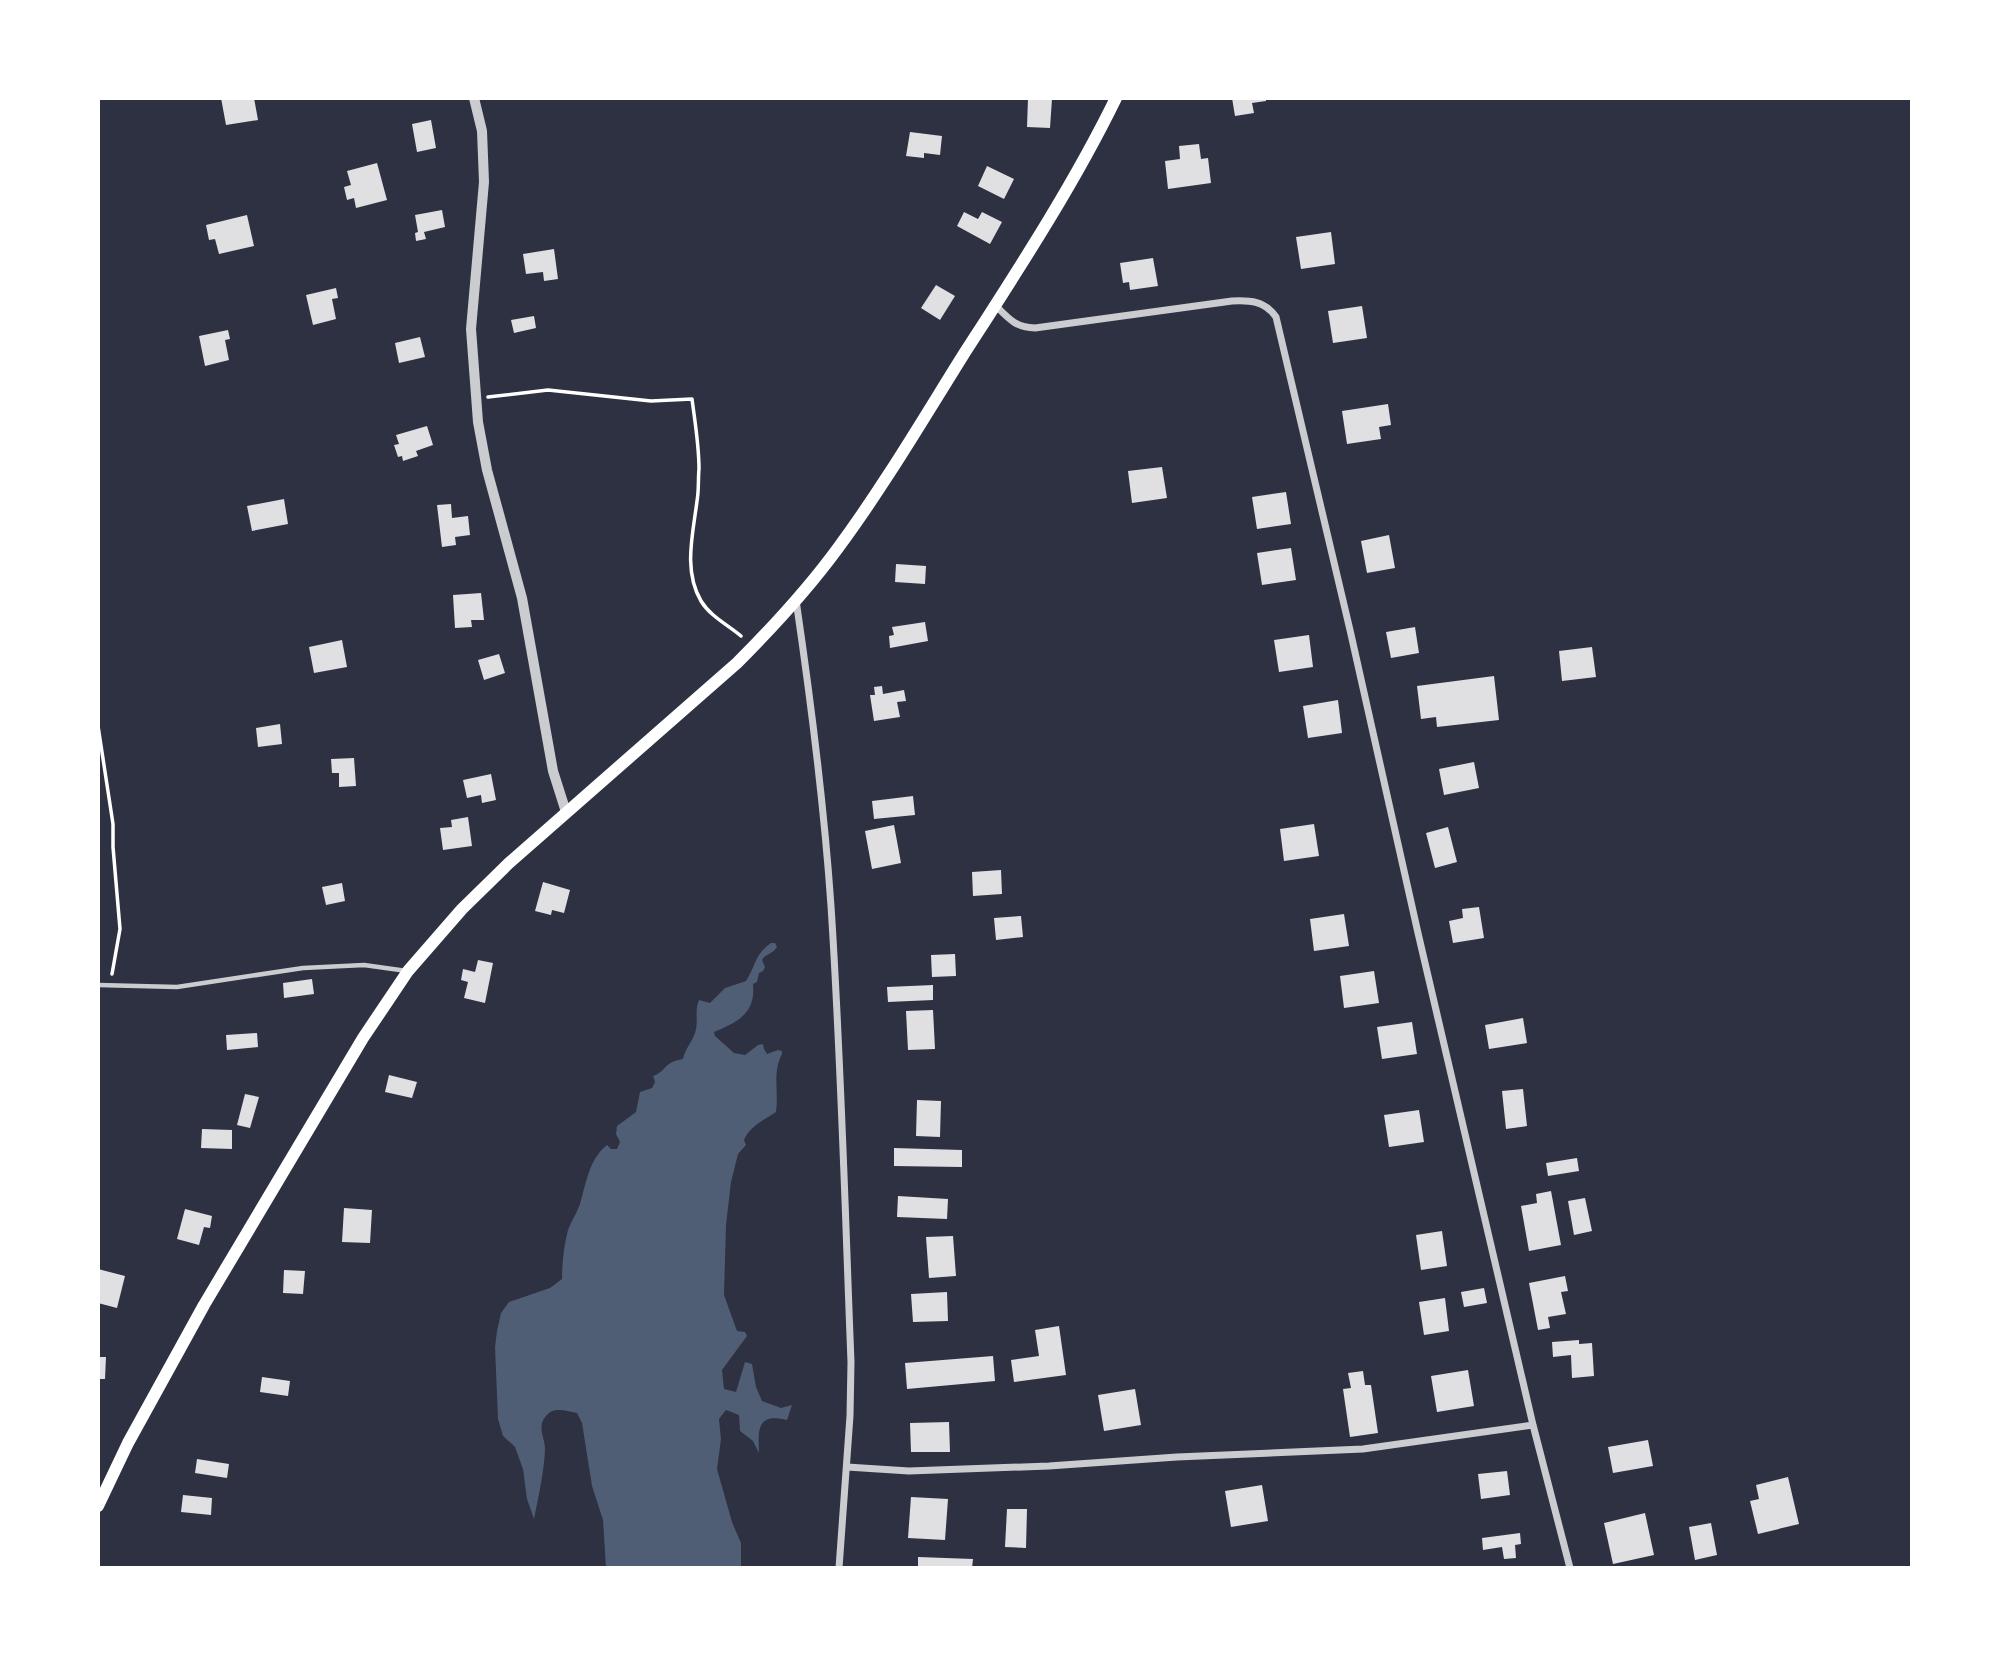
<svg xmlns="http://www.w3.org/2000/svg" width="2010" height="1666" font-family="'Crimson Pro',serif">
  <rect width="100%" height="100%" fill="#2d3142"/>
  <path fill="#4f5d75" d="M 771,943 L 775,943 L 777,947 C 773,954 765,954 762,960 L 765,967 L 763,971 L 759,973 L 757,982 L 753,984 C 756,1013 738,1022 714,1032 L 715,1036 L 734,1053 L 745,1055 L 758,1045 L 763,1044 L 764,1049 L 767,1054 L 778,1050 L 782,1051 L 782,1054 C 772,1073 779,1091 776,1112 C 764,1120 750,1126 744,1140 L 746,1145 L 738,1154 L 731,1182 L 726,1225 L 724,1295 L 737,1331 L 745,1332 L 747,1336 L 722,1370 L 724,1389 L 736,1392 L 745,1362 L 752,1364 L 756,1387 L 762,1401 L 781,1408 L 792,1405 L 787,1420 C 757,1413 758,1429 759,1453 L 753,1441 L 740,1431 L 739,1415 L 726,1410 L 719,1419 L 721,1439 L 717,1469 L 732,1522 L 741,1543 L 741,1568 L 606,1568 L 603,1520 L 592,1486 L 582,1423 L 577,1413 C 565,1411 554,1406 546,1416 C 537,1426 544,1436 545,1447 C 545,1468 538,1499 534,1519 L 527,1499 L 523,1469 L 515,1447 L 503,1436 L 498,1419 L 495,1347 L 497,1331 L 501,1313 L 509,1302 L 550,1288 L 562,1279 C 562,1263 564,1245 568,1230 C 571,1221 577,1213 580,1204 C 586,1184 589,1159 607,1145 L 611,1149 L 617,1149 L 620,1142 L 616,1134 L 617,1126 L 636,1112 L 640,1092 L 652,1088 L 655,1082 L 653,1076 C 666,1072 663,1062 683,1059 C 685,1049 692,1042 695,1033 C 699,1021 694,1012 699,1000 L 710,1003 L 725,988 L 746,981 C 756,965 755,954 771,943 Z"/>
  <path fill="#e0e0e3" d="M 221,98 L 254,98 L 258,120 L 226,125 Z
    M 1028,98 L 1052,99 L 1050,128 L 1027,127 Z
    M 1232,98 L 1266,98 L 1266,101 L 1252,103 L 1254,113 L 1235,116 Z
    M 431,120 L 436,148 L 417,152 L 412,124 Z
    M 910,132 L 942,136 L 940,155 L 924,153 L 924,158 L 906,156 Z
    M 1199,144 L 1201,159 L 1208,158 L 1211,183 L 1168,189 L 1165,161 L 1180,159 L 1179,146 Z
    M 377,163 L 387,200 L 356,208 L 354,198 L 347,200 L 344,187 L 351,185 L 347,171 Z
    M 987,166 L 1014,179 L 1004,199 L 978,186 Z
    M 442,210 L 445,227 L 424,232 L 426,239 L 416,241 L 415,233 L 418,232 L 415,215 Z
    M 964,212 L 978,219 L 982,212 L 1002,222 L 990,244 L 957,226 Z
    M 247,215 L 254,246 L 219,254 L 215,239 L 209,240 L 206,225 Z
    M 1331,232 L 1335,264 L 1301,269 L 1296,237 Z
    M 554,249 L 558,279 L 544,281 L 543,272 L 526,274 L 523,254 Z
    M 1153,258 L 1158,286 L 1130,290 L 1129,282 L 1123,283 L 1120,263 Z
    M 936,285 L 955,296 L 940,320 L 921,308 Z
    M 336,288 L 338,298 L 332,299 L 336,319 L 313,325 L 306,295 Z
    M 1362,306 L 1367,338 L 1333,343 L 1328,311 Z
    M 534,316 L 536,328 L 514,333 L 511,320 Z
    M 228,330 L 230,339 L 225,340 L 229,360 L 205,366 L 199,336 Z
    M 420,337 L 425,357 L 399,363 L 395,343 Z
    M 1388,404 L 1391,425 L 1379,427 L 1381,439 L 1347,444 L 1342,411 Z
    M 427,426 L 433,445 L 416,451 L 418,456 L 403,461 L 402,456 L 398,457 L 394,445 L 399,444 L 396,435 Z
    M 1162,467 L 1167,498 L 1132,503 L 1128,471 Z
    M 1286,492 L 1291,524 L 1257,529 L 1252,497 Z
    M 284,499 L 288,524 L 252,531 L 247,506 Z
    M 451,504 L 452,518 L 468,516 L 470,535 L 455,537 L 456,545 L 442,547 L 437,505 Z
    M 1389,535 L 1395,568 L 1367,573 L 1361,541 Z
    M 1291,548 L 1296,580 L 1262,585 L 1257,553 Z
    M 896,564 L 926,566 L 925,584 L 895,582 Z
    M 481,593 L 484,620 L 471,620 L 472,627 L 455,628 L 453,595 Z
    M 925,622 L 928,641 L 890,648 L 889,636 L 894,635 L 892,627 Z
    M 1415,627 L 1419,653 L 1391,658 L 1386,632 Z
    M 1309,635 L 1313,667 L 1279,672 L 1274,640 Z
    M 342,640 L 347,667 L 314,673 L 309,647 Z
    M 1592,647 L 1596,677 L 1562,681 L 1559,651 Z
    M 499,654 L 505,673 L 484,680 L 478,660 Z
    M 1494,676 L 1499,720 L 1437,727 L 1436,717 L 1421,719 L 1417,686 Z
    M 882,686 L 883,694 L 904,690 L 906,701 L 897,702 L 900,717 L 874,721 L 870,695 L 875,695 L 874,687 Z
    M 1338,700 L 1342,733 L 1308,738 L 1303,706 Z
    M 280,724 L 282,744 L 258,747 L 256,728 Z
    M 354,758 L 356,786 L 339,787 L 339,773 L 332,773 L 331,759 Z
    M 1474,762 L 1479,788 L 1444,795 L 1439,769 Z
    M 491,774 L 496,800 L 482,803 L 481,795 L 467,798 L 463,780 Z
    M 913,796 L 915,815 L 874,819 L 872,801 Z
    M 468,817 L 472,846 L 443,850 L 440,828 L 452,827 L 451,820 Z
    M 1314,824 L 1319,856 L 1284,861 L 1280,829 Z
    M 894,825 L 901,863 L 872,869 L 865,831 Z
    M 1448,827 L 1457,862 L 1435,868 L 1426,833 Z
    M 1001,870 L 1002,894 L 973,896 L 972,872 Z
    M 543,882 L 570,890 L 564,913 L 552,910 L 551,915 L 535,911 Z
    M 342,883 L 345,901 L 326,905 L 322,887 Z
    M 1479,907 L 1484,938 L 1453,943 L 1449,921 L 1463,918 L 1462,909 Z
    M 1344,914 L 1349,946 L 1314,951 L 1310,919 Z
    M 1021,916 L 1023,937 L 996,940 L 994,918 Z
    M 955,954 L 956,976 L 932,977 L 931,955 Z
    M 478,960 L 493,963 L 485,1003 L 464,998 L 468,982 L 461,980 L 463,969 L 475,972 Z
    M 1374,971 L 1379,1003 L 1344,1008 L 1340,976 Z
    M 312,979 L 314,994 L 284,998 L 283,983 Z
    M 933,985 L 933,1000 L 888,1002 L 887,987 Z
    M 933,1010 L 935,1049 L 908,1050 L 906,1011 Z
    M 1523,1018 L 1527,1043 L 1489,1049 L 1485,1025 Z
    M 1412,1022 L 1417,1054 L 1382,1059 L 1377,1027 Z
    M 257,1033 L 258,1047 L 227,1050 L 226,1035 Z
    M 389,1075 L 417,1082 L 412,1098 L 385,1092 Z
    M 1523,1089 L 1527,1126 L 1506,1129 L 1502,1091 Z
    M 245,1094 L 259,1097 L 250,1128 L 237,1125 Z
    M 917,1100 L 941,1101 L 940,1137 L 916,1136 Z
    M 1419,1110 L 1424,1142 L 1389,1147 L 1384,1115 Z
    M 202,1129 L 232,1130 L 232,1149 L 201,1148 Z
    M 894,1148 L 962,1150 L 962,1167 L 894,1166 Z
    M 1577,1158 L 1579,1171 L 1548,1176 L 1546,1163 Z
    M 1551,1191 L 1561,1245 L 1529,1251 L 1521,1206 L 1537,1203 L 1536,1194 Z
    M 898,1196 L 948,1199 L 947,1219 L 897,1217 Z
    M 1585,1198 L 1592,1231 L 1574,1235 L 1568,1201 Z
    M 344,1208 L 372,1210 L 370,1243 L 342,1242 Z
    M 185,1209 L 212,1216 L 210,1228 L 204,1227 L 199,1245 L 177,1239 Z
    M 1442,1231 L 1447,1266 L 1421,1270 L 1416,1235 Z
    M 953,1236 L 956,1276 L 929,1278 L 926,1237 Z
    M 98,1269 L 125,1276 L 117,1308 L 98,1303 Z
    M 284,1270 L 305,1271 L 303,1294 L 283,1293 Z
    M 1565,1276 L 1568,1291 L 1561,1292 L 1566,1314 L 1548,1317 L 1550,1328 L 1538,1330 L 1529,1283 Z
    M 1484,1288 L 1487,1303 L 1464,1307 L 1461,1292 Z
    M 947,1292 L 948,1321 L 913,1322 L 911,1294 Z
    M 1445,1298 L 1449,1331 L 1424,1335 L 1419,1302 Z
    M 1059,1326 L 1066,1375 L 1014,1382 L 1011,1360 L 1039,1356 L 1035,1330 Z
    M 1579,1340 L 1579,1344 L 1592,1343 L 1594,1376 L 1572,1378 L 1571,1355 L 1553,1357 L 1552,1342 Z
    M 993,1356 L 995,1381 L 907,1389 L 905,1363 Z
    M 98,1357 L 106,1357 L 105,1379 L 98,1379 Z
    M 1468,1370 L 1474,1406 L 1437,1412 L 1431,1376 Z
    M 1363,1371 L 1365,1385 L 1371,1385 L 1378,1433 L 1350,1437 L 1343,1389 L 1351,1388 L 1348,1373 Z
    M 262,1377 L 290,1381 L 288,1396 L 260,1392 Z
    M 1135,1389 L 1141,1425 L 1104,1431 L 1098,1395 Z
    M 949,1422 L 950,1452 L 911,1452 L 910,1423 Z
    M 1648,1440 L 1653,1466 L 1613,1473 L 1608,1447 Z
    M 197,1459 L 229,1464 L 227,1478 L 195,1473 Z
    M 1507,1471 L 1510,1495 L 1481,1499 L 1478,1474 Z
    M 1788,1477 L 1799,1524 L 1758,1534 L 1750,1501 L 1759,1499 L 1756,1485 Z
    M 1262,1485 L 1268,1521 L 1231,1527 L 1225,1491 Z
    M 183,1495 L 212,1498 L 211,1515 L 181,1512 Z
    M 911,1497 L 948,1499 L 945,1540 L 908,1538 Z
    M 1007,1509 L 1027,1509 L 1026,1548 L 1005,1547 Z
    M 1645,1513 L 1654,1555 L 1613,1564 L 1604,1523 Z
    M 1711,1523 L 1717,1555 L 1695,1560 L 1689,1527 Z
    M 1520,1533 L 1521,1544 L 1515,1545 L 1516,1558 L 1504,1559 L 1502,1547 L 1483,1550 L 1482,1538 Z
    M 918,1557 L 973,1559 L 972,1568 L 918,1568 Z"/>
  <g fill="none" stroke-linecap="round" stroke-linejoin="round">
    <path stroke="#fff" stroke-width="3.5" d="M 488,397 L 548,390 L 651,401 L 692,399 C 695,422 699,445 699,469 C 698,479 699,490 697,501 C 693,534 683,570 701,601 C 710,616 728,625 741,636
      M 98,726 L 113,824 L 113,847 L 120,929 L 112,974"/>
    <path stroke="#caccd0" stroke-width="4.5" d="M 98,985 L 177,987 L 303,968 L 364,965 L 407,971"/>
    <path stroke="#caccd0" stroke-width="7" d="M 995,305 C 1009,319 1015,327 1035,328 L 1232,301 C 1250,300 1265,301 1276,317 L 1350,630 L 1418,933 L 1533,1425 L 1570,1568
      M 796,600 C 811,702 824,804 831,906 C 841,1058 845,1210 851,1362 L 850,1416 L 839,1568
      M 847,1467 L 909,1471 L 1049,1466 L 1177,1457 L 1363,1449 L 1533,1425"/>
    <path stroke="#caccd0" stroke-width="10" d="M 474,98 L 482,131 L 484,182 L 471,329 L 478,422 L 487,470 L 522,598 L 553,771 L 566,812"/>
    <path stroke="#fff" stroke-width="12" d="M 98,1506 L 128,1443 L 204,1305 L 363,1038 L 408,971 L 462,909 L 509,863 L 737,663 C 773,627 808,589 838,548 C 883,487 922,421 962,357 C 1016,273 1072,188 1116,98"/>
  </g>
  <rect width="2010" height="1666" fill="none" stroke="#ffffff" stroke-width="200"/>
</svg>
